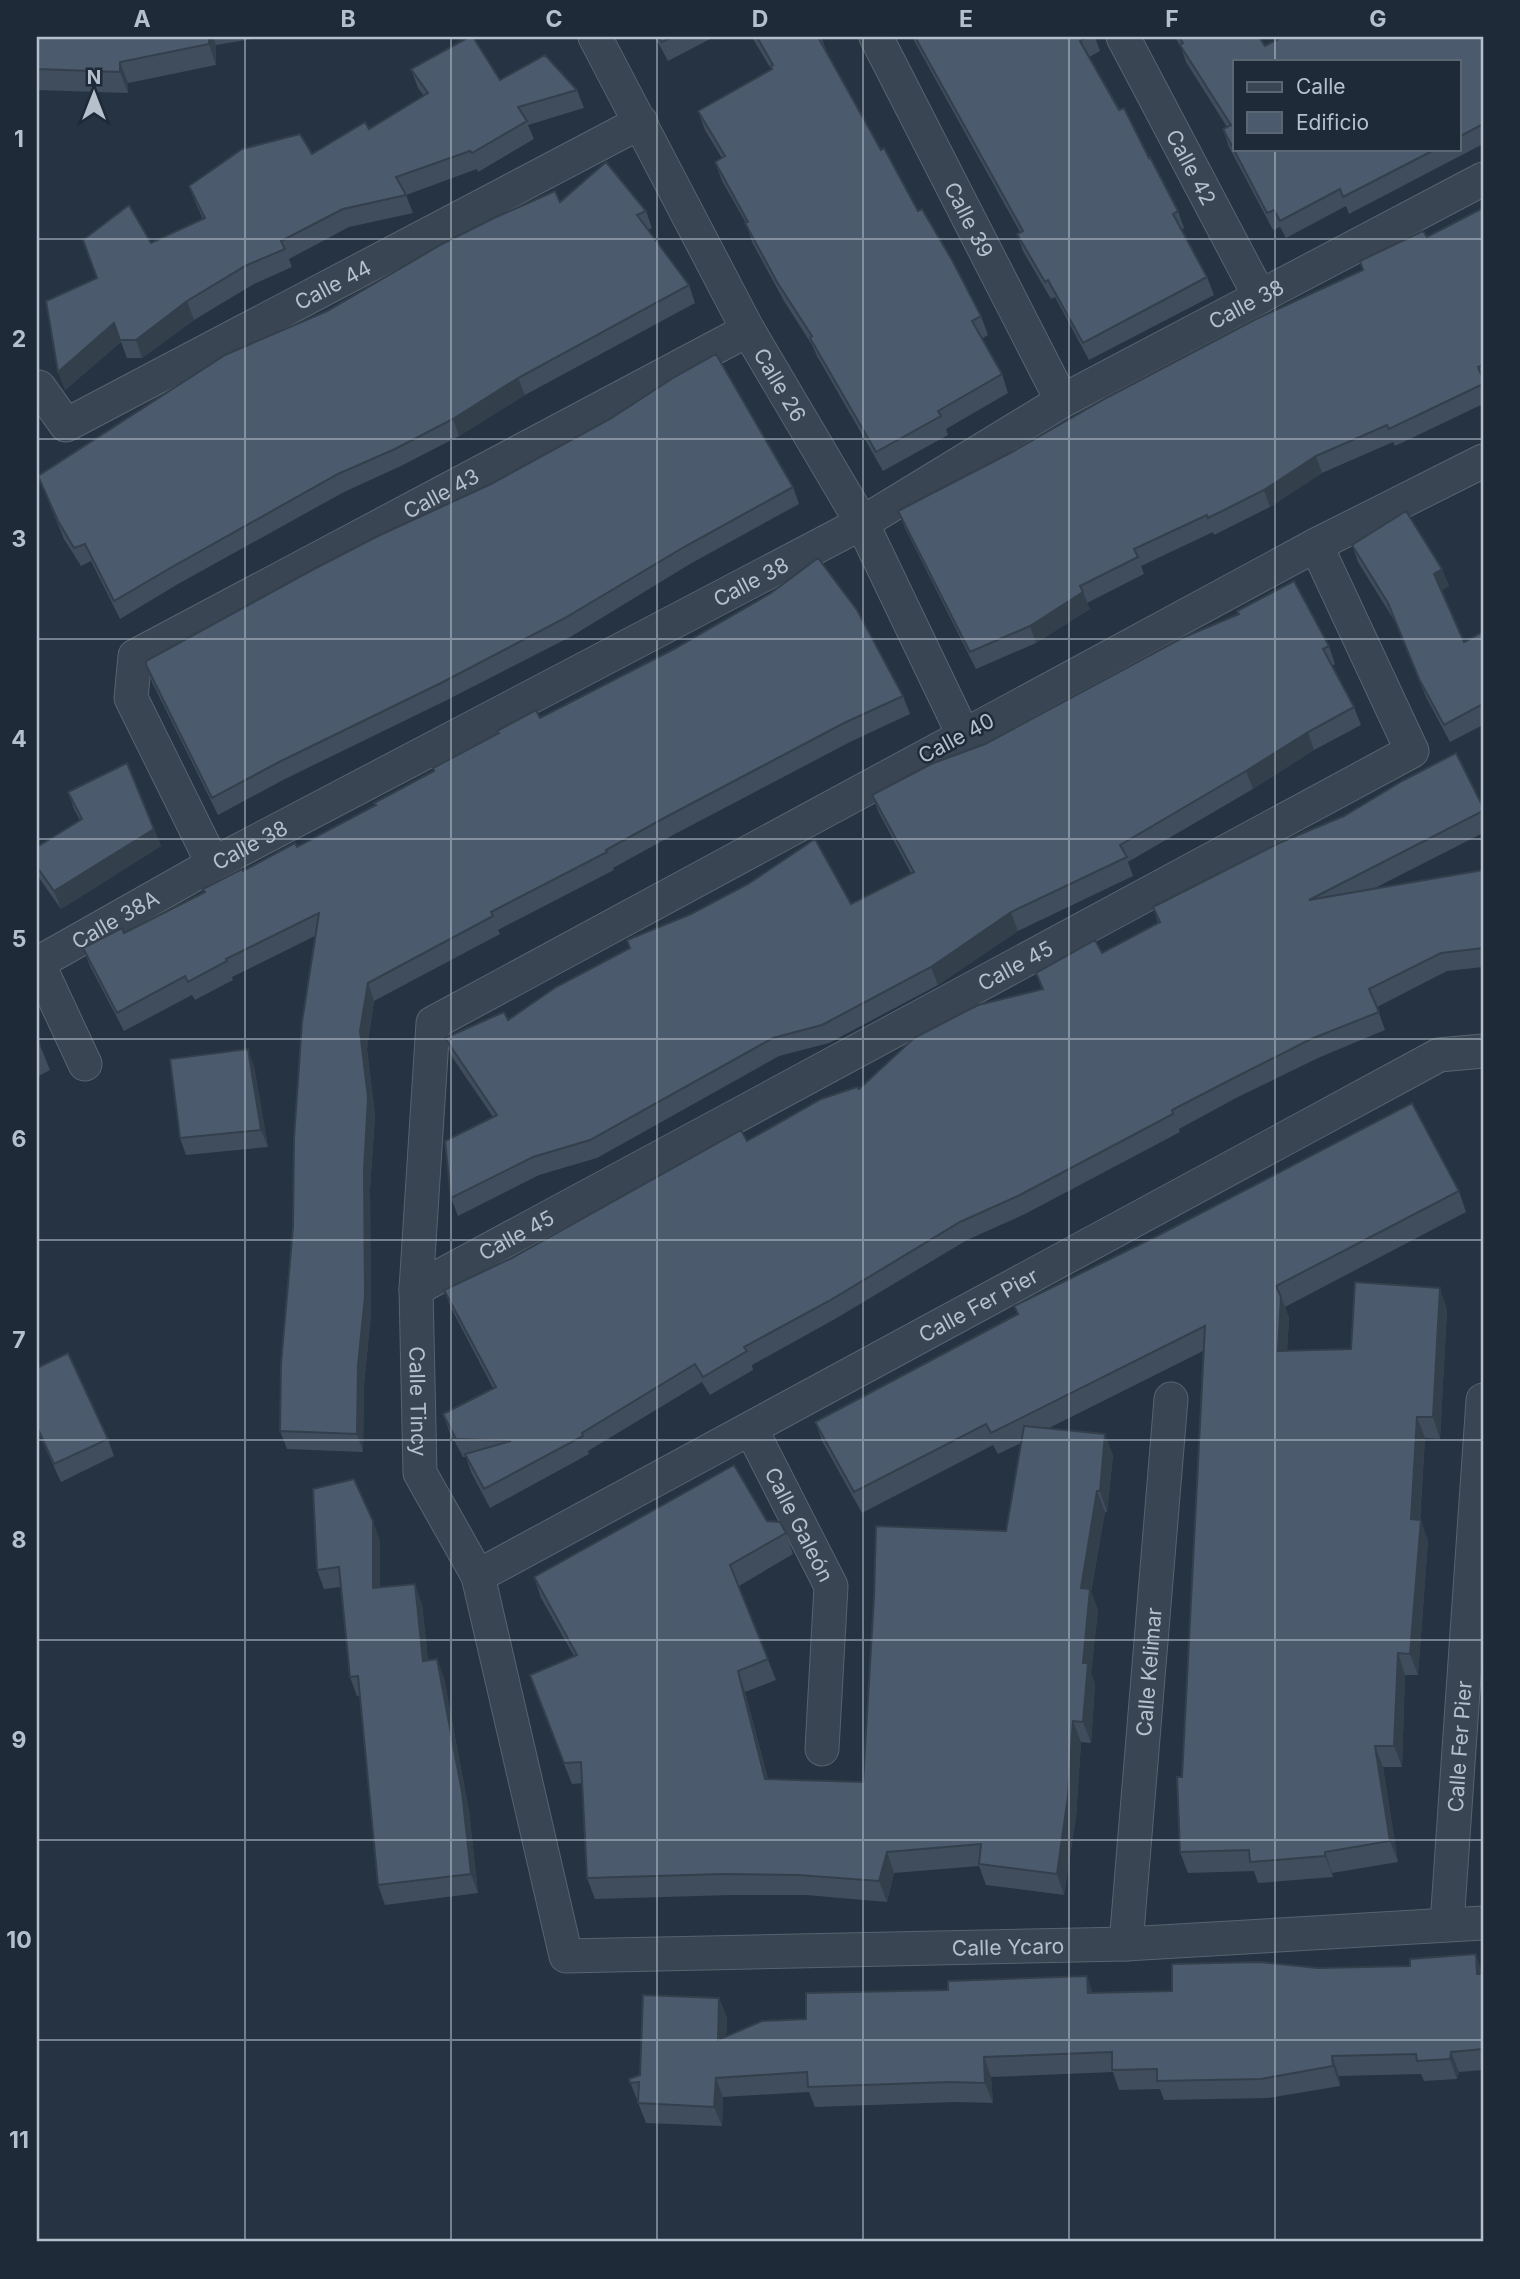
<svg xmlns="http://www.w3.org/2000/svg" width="1520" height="2279" font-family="Inter,sans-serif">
  <rect width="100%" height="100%" fill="#253342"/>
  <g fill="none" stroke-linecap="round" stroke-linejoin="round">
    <g stroke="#57636f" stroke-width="35">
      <g id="minor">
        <path id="s1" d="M 595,37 L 748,330 L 862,523 L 963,734"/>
        <path id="s2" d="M 876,37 L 1062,401"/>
        <path id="s3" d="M 1123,37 L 1260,297"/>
        <path id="s4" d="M 39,387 L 66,425 L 641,122"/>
        <path id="s5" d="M 1483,461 L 1316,545 L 433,1023 L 416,1289 L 420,1473 L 478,1576 L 566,1956 L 1126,1944 L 1483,1923"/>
        <path id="s6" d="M 213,864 L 131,698 L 135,656 L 748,330"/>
        <path id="s7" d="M 85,1064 L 38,963 L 213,864 L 862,523 L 1062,401 L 1483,179"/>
        <path id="s8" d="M 416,1289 L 1412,751 L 1316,545"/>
        <path id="s9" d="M 751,1429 L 831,1586 L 822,1749"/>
        <path id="s10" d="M 478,1576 L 1439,1055 L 1483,1051"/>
        <path id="s11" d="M 1447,1924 L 1483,1400"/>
        <path id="s12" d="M 1126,1944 L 1171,1399"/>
      </g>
    </g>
    <use href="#minor" stroke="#394552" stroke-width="33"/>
  </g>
  <path fill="#404d5d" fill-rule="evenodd" d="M 37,37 L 263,37 L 216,45 L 216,65 L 128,83 L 128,93 L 37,90 Z
    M 655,37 L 714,37 L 668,61 Z
    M 752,37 L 821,37 L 827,52 L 881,150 L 981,316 L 988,335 L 981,339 L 1002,374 L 1008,393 L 946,429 L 948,435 L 883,471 L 817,356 L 812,345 L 784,301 L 752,242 L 746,223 L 722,181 L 715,162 L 722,158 L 705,130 L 698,111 L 771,69 Z
    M 912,37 L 1095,37 L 1100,51 L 1089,57 L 1149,158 L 1178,211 L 1184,228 L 1181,230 L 1207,277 L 1214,295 L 1089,360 L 1055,297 L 1051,299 L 1023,251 L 1017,234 L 1020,232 Z
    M 1175,37 L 1259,37 L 1265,46 L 1483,37 L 1483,144 L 1349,214 L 1346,206 L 1286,238 L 1280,227 L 1273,230 L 1229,147 L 1223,129 L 1227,127 L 1186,62 L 1181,47 ZM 1459,61 L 1459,149 L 1235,149 Z
    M 411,69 L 577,90 L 584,108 L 528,125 L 534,139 L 478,172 L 477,169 L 406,195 L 413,213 L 349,227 L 289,259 L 292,267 L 254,284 L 194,320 L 142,358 L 127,358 L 121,342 L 65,390 L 97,278 L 203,219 L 196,204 L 189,186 L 312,154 L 369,129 L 424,96 L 418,88 Z
    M 560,202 L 646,211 L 652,228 L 648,230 L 689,285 L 695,303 L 525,395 L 459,436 L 401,466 L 344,492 L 178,584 L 120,619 L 91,561 L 81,566 L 64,539 L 38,476 L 327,311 Z
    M 1483,208 L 1483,404 L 1395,446 L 1393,442 L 1322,473 L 1270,507 L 1214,535 L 1213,532 L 1141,566 L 1144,574 L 1087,603 L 1090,609 L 1036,643 L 976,669 L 905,528 L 898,511 Z
    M 793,487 L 799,504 L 690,564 L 572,636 L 447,700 L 285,779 L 218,815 L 152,682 L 146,665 Z
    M 1352,545 L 1442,569 L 1449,586 L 1441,591 L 1464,642 L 1483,632 L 1483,725 L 1450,742 L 1426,697 L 1394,620 L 1358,562 Z
    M 1329,646 L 1335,664 L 1332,666 L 1354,707 L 1361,725 L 1314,750 L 1253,789 L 1128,862 L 1133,876 L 1018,931 L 938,985 L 829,1043 L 779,1056 L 597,1158 L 539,1175 L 458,1216 L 451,1198 L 493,1117 L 452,1057 L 445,1038 L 508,1020 L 851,904 L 911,873 L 879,813 L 872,795 Z
    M 903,696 L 910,714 L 850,742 L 673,835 L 613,868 L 614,870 L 498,930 L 500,934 L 374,1001 L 367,1049 L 375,1116 L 370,1189 L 371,1314 L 364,1384 L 363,1452 L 287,1449 L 280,1431 L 293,1227 L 315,936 L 232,977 L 233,980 L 195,1000 L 192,995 L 124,1031 L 90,966 L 83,948 L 124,933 L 204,892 L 243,871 L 297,847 L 540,718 Z
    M 68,792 L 154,829 L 161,846 L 61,909 L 37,875 L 37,847 L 80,820 L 74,809 Z
    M 1483,807 L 1483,833 L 1373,889 L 1483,870 L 1483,967 L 1447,971 L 1377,1007 L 1385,1030 L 1318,1058 L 1236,1098 L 1179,1129 L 1180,1132 L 1025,1214 L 967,1240 L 835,1319 L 752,1365 L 753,1370 L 710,1395 L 702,1382 L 588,1451 L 589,1454 L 490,1508 L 471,1472 L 466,1457 L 463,1457 L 450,1433 L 443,1414 L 493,1388 L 451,1308 L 444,1290 L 510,1259 L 747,1141 L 859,1089 L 1042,990 L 1036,973 L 1102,953 L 1158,923 L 1153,907 Z
    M 37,1038 L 50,1070 L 37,1077 Z
    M 254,1066 L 268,1147 L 186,1155 L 180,1138 Z
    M 1459,1191 L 1466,1212 L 1285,1307 L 1289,1318 L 1287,1351 L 1351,1349 L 1447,1309 L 1440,1439 L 1425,1438 L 1420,1520 L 1428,1541 L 1418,1675 L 1405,1675 L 1402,1767 L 1383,1767 L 1398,1862 L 1332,1873 L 1333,1877 L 1258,1883 L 1254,1871 L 1188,1873 L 1180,1852 L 1182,1777 L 1203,1351 L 1049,1428 L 1113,1455 L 1107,1512 L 1105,1512 L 1091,1592 L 1098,1610 L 1091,1673 L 1095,1684 L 1091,1743 L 1081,1742 L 1076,1817 L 1064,1895 L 986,1885 L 979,1866 L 894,1873 L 887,1902 L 806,1895 L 732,1895 L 595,1899 L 587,1878 L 583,1783 L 572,1784 L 537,1696 L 574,1656 L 541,1598 L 534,1577 L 767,1521 L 786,1533 L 793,1554 L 739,1586 L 776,1680 L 745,1692 L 768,1779 L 863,1782 L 1006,1531 L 1021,1443 L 998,1454 L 993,1445 L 862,1513 L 823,1443 L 815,1422 L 1017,1314 L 1014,1306 Z
    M 37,1368 L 108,1439 L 114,1456 L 61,1482 L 37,1430 Z
    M 380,1540 L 380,1588 L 422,1604 L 428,1660 L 444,1678 L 469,1811 L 478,1893 L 385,1905 L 378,1885 L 360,1696 L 357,1696 L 350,1677 L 341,1587 L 324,1589 L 317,1570 Z
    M 1318,1968 L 1483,1974 L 1483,2070 L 1459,2072 L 1457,2079 L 1424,2081 L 1421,2074 L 1339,2076 L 1340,2086 L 1268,2098 L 1164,2100 L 1160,2089 L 1119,2090 L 1113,2072 L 991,2077 L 993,2103 L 956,2102 L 815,2107 L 809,2092 L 723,2097 L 722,2126 L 646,2123 L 629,2079 L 640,2075 L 719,1998 L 727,2018 L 726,2037 L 806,2019 L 1093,1993 L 1172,1991 Z"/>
  <path fill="#343f4c" d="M 209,37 L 213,37 L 216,45 L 216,65 L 209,44 Z
    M 120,62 L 128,83 L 128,93 L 120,72 Z
    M 187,301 L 194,320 L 142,358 L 136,340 Z
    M 114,323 L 121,342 L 65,390 L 58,372 Z
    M 518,378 L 525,395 L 459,436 L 453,419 Z
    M 1316,456 L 1322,473 L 1270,507 L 1264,490 Z
    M 1442,569 L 1449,586 L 1440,592 L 1434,574 Z
    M 1083,592 L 1090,609 L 1036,643 L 1030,626 Z
    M 1308,732 L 1314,750 L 1253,789 L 1246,771 Z
    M 154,829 L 161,846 L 61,909 L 54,891 Z
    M 1011,912 L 1018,931 L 938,985 L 931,967 Z
    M 368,983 L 374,1001 L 367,1049 L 375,1116 L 370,1189 L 371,1314 L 364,1384 L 363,1452 L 357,1434 L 360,1031 Z
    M 248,1049 L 254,1066 L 268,1147 L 261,1130 Z
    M 1440,1288 L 1447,1309 L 1440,1439 L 1433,1417 Z
    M 1281,1297 L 1289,1318 L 1286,1372 L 1278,1351 Z
    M 1417,1417 L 1425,1438 L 1418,1540 L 1411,1519 Z
    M 1105,1434 L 1113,1455 L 1107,1512 L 1100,1491 Z
    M 1097,1491 L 1105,1512 L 1091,1592 L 1098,1610 L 1091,1673 L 1095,1684 L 1091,1743 L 1083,1722 L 1081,1588 Z
    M 1421,1520 L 1428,1541 L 1418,1675 L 1410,1654 Z
    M 373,1521 L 380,1540 L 380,1608 L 373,1588 Z
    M 415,1584 L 422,1604 L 430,1680 L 423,1661 Z
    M 1398,1653 L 1405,1675 L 1402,1767 L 1394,1746 Z
    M 437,1659 L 444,1678 L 469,1811 L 478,1893 L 471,1874 Z
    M 738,1671 L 745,1692 L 773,1800 L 765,1779 Z
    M 1073,1721 L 1081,1742 L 1076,1817 L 1064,1895 L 1057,1874 Z
    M 1375,1746 L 1383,1767 L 1398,1862 L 1390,1841 Z
    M 887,1852 L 894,1873 L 887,1902 L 879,1881 Z
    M 1325,1852 L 1332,1873 L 1333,1877 L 1325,1856 Z
    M 1476,1954 L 1483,1974 L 1477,1974 Z
    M 1087,1976 L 1094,1996 L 1088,1993 Z
    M 719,1998 L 727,2018 L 725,2060 L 718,2040 Z
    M 1451,2052 L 1459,2072 L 1457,2079 L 1450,2059 Z
    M 1332,2056 L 1339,2076 L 1340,2086 L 1333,2066 Z
    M 984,2057 L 991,2077 L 993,2103 L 985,2083 Z
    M 716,2078 L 723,2097 L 722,2126 L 714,2107 Z"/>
  <path fill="#4b5a6c" stroke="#343f4c" stroke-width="2" d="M 37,37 L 209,37 L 209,44 L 120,62 L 120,72 L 37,69 Z
    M 469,37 L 473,37 L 500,80 L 545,55 L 577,90 L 518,107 L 527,121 L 472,153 L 470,151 L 396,177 L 406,195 L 343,209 L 281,241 L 285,249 L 247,265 L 187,301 L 136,340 L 120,340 L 114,323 L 58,372 L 46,301 L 97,278 L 83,240 L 129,205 L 151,243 L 205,218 L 189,186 L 242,149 L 300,134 L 312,154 L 365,122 L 369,129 L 428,93 L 411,69 Z
    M 658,37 L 672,37 L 662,42 Z
    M 757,37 L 818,37 L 881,150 L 884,148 L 918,211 L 922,209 L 952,260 L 981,316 L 972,321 L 1002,374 L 938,411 L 941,416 L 876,452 L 810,338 L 812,336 L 777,282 L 745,223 L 748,222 L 715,162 L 725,156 L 698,111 L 772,69 L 771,66 L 773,65 Z
    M 915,37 L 1087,37 L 1080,41 L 1119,110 L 1124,108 L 1149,158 L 1150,157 L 1178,211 L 1173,214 L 1207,277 L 1083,343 L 1048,280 L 1045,282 L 1017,234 L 1023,231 Z
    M 1179,37 L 1259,37 L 1265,46 L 1282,37 L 1483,37 L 1483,124 L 1459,137 L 1459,61 L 1235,61 L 1235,149 L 1436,149 L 1343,197 L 1340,189 L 1280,221 L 1274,210 L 1267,213 L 1223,129 L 1231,125 L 1180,45 L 1183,43 Z
    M 606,162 L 646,211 L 637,215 L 689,285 L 518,378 L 453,419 L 395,449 L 338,474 L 172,567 L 114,601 L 85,544 L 74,548 L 58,521 L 38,476 L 225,355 L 327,311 L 442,244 L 494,218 L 555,191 L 560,202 Z
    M 1483,208 L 1483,365 L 1478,367 L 1483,379 L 1483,384 L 1389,429 L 1387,425 L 1316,456 L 1264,490 L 1208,518 L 1207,515 L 1134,549 L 1138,557 L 1080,586 L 1083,592 L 1030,626 L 970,652 L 898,511 L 1012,452 L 1108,397 L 1256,319 L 1363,270 L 1360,261 L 1423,231 L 1427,237 Z
    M 716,354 L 793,487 L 684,547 L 565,618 L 441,683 L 279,762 L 212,798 L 146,665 L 146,661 L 314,569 L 378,536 L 491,484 L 610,419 L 673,378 Z
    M 1406,511 L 1442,569 L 1434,574 L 1464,642 L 1483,632 L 1483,704 L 1444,725 L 1419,679 L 1388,603 L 1352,545 Z
    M 818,558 L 857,610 L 903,696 L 844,723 L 666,817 L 606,850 L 607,852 L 491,912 L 493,916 L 368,983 L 360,1031 L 368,1098 L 364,1170 L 365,1296 L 358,1365 L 357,1434 L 280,1431 L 281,1364 L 293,1227 L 294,1138 L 302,1022 L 319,913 L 226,959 L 227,961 L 188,982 L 185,976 L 117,1013 L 83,948 L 122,928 L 124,933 L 205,892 L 203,889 L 242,869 L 243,871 L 295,843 L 297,847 L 376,805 L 374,803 L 434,771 L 433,768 L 499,733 L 497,731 L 536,710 L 540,718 L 674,649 L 771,593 Z
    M 1294,581 L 1329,646 L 1323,649 L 1354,707 L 1308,732 L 1246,771 L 1120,845 L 1127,857 L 1011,912 L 931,967 L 822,1025 L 773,1038 L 590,1140 L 533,1157 L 451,1198 L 445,1141 L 497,1115 L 445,1038 L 504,1012 L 508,1020 L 556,987 L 630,948 L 627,940 L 691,914 L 748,884 L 815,839 L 851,904 L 914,872 L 872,795 L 931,764 L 985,744 L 1182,638 L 1239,614 L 1237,611 Z
    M 1456,753 L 1483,807 L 1483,811 L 1309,900 L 1483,870 L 1483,948 L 1441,953 L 1369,989 L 1379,1012 L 1311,1039 L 1230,1080 L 1172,1110 L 1173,1114 L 1018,1196 L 960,1222 L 829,1301 L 744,1347 L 747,1351 L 703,1377 L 695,1364 L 582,1433 L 583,1436 L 484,1489 L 465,1454 L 511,1441 L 456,1439 L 443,1414 L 496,1387 L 444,1290 L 510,1259 L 741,1130 L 747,1141 L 821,1099 L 857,1087 L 859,1089 L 914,1038 L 978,1005 L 1043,989 L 1036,973 L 1095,940 L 1102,953 L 1160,922 L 1153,907 L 1279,843 L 1344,816 L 1402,781 Z
    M 127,763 L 154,829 L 54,891 L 37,867 L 37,847 L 82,819 L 68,792 Z
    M 37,1038 L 40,1045 L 37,1047 Z
    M 248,1049 L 261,1130 L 180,1138 L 170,1059 Z
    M 1412,1103 L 1459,1191 L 1276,1286 L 1281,1297 L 1278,1351 L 1351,1349 L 1355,1282 L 1440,1288 L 1433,1417 L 1417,1417 L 1411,1519 L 1421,1520 L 1410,1654 L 1398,1653 L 1394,1746 L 1375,1746 L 1390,1841 L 1325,1852 L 1325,1856 L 1250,1862 L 1249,1850 L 1180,1852 L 1177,1777 L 1182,1777 L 1205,1326 L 991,1433 L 986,1424 L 854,1492 L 815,1422 L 1018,1314 L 1014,1306 L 1157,1236 Z
    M 68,1353 L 108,1439 L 54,1464 L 37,1427 L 37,1368 Z
    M 1024,1426 L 1105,1434 L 1100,1491 L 1097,1491 L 1081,1588 L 1090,1589 L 1083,1663 L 1088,1663 L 1083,1722 L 1073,1721 L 1068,1796 L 1057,1874 L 979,1864 L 981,1844 L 887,1852 L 879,1881 L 798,1875 L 724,1874 L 587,1878 L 581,1762 L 564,1763 L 530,1675 L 577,1655 L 534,1577 L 734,1465 L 767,1521 L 780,1522 L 786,1533 L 730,1565 L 768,1659 L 738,1671 L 765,1779 L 863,1782 L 874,1597 L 876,1526 L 1006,1531 Z
    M 354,1479 L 373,1521 L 373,1588 L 415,1584 L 423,1661 L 437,1659 L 462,1792 L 471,1874 L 378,1885 L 358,1676 L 350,1677 L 339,1567 L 317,1570 L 313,1489 Z
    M 1476,1954 L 1477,1974 L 1483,1974 L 1483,2049 L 1451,2052 L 1450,2059 L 1417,2061 L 1416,2054 L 1332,2056 L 1333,2066 L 1261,2079 L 1157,2081 L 1157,2069 L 1112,2070 L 1112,2052 L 984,2057 L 985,2083 L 949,2082 L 808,2087 L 807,2072 L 716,2078 L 714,2107 L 638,2103 L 639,2082 L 630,2083 L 629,2079 L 640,2075 L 643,1995 L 719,1998 L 718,2040 L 762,2021 L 806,2019 L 806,1993 L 948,1990 L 948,1981 L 1087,1976 L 1088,1993 L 1172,1991 L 1172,1964 L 1259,1962 L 1318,1968 L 1410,1966 L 1410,1959 Z"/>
  <path fill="none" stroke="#b6c0cc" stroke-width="2" stroke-opacity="0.55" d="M 245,37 L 245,2242M 451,37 L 451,2242M 657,37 L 657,2242M 863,37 L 863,2242M 1069,37 L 1069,2242M 1275,37 L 1275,61M 1275,149 L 1275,2242M 37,239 L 1483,239M 37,439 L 1483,439M 37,639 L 1483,639M 37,839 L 1483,839M 37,1039 L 1483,1039M 37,1240 L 1483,1240M 37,1440 L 1483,1440M 37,1640 L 1483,1640M 37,1840 L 1483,1840M 37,2040 L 1483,2040"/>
  <g text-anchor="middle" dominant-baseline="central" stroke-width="5" stroke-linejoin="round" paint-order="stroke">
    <g font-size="21" fill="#b6c0cc" stroke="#1e2a37">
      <text stroke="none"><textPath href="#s3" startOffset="147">Calle 42</textPath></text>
      <text stroke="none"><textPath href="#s2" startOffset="205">Calle 39</textPath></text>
      <text stroke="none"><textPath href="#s4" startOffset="348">Calle 44</textPath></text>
      <text stroke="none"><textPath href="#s7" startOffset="1488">Calle 38</textPath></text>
      <text stroke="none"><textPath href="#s1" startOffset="394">Calle 26</textPath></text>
      <text stroke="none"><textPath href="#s6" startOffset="574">Calle 43</textPath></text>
      <text stroke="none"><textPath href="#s7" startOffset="920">Calle 38</textPath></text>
      <text transform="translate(956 738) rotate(-28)">Calle 40</text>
      <text stroke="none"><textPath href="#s7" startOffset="354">Calle 38</textPath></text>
      <text stroke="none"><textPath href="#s7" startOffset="200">Calle 38A</textPath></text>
      <text stroke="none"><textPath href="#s8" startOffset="681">Calle 45</textPath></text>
      <text stroke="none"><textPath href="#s8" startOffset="114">Calle 45</textPath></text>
      <text stroke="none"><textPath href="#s10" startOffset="569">Calle Fer Pier</textPath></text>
      <text stroke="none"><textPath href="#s5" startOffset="1570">Calle Tincy</textPath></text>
      <text stroke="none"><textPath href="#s9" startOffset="107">Calle Galeón</textPath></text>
      <text stroke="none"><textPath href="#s12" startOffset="273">Calle Kelimar</textPath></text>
      <text stroke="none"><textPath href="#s11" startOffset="178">Calle Fer Pier</textPath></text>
      <text stroke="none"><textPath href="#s5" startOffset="2592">Calle Ycaro</textPath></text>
    </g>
  </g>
  <rect width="1520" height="2279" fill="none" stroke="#1e2a37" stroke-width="77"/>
  <rect x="1233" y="60" width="228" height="91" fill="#1e2a37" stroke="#5b6673" stroke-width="2"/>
  <rect x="1247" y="82" width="35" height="10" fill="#394552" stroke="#5b6673" stroke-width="2"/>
  <text x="1296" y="94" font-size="21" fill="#b6c0cc">Calle</text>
  <rect x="1247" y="112" width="35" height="21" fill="#4b5a6c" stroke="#5b6673" stroke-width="2"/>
  <text x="1296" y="130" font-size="21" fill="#b6c0cc">Edificio</text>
  <g transform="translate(94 94)" stroke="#1e2a37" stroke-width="5" paint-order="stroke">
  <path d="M0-5L12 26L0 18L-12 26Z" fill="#b6c0cc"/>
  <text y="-10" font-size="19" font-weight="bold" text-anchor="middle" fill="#b6c0cc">N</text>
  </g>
  <rect x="38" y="38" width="1444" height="2202" fill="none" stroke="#b6c0cc" stroke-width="2.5"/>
  <g font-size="23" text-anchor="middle" font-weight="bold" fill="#b6c0cc">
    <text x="142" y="27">A</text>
    <text x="348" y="27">B</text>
    <text x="554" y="27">C</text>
    <text x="760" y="27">D</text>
    <text x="966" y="27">E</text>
    <text x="1172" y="27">F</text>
    <text x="1378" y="27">G</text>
    <text x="19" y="147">1</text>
    <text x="19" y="347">2</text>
    <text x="19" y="547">3</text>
    <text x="19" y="747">4</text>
    <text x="19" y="947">5</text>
    <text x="19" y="1147">6</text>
    <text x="19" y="1348">7</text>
    <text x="19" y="1548">8</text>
    <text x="19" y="1748">9</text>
    <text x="19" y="1948">10</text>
    <text x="19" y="2148">11</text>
  </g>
</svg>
